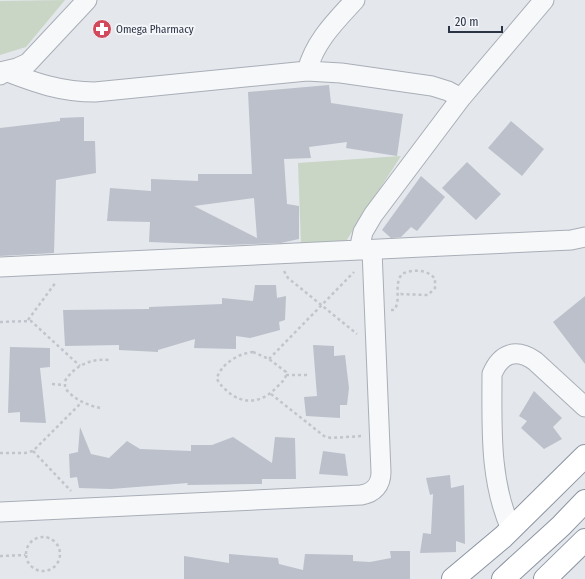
<svg xmlns="http://www.w3.org/2000/svg" width="585" height="579" font-family="'Fira Sans Condensed',sans-serif">
  <rect width="100%" height="100%" fill="#e4e7ec"/>
  <path fill="#c9d6c5" d="M 65,0 L 26,47 L 0,55 L 0,1 Z
    M 401,156 L 346,241 L 301,244 L 298,163 Z"/>
  <path fill="#bbc0ca" fill-rule="evenodd" d="M 329,85 L 331,103 L 403,114 L 397,156 L 346,148 L 347,142 L 309,147 L 311,158 L 284,159 L 287,204 L 299,206 L 299,239 L 281,243 L 226,245 L 149,242 L 150,222 L 107,221 L 110,188 L 151,191 L 151,179 L 198,181 L 198,174 L 252,174 L 248,92 ZM 254,198 L 257,238 L 194,206 Z
    M 84,117 L 84,141 L 95,141 L 96,173 L 56,180 L 54,253 L 0,256 L 0,128 L 60,121 L 60,118 Z
    M 511,121 L 544,149 L 522,176 L 488,148 Z
    M 467,162 L 501,194 L 476,220 L 442,188 Z
    M 421,176 L 445,197 L 417,231 L 411,227 L 401,237 L 391,238 L 382,230 Z
    M 255,285 L 276,285 L 277,298 L 286,296 L 285,320 L 279,322 L 280,330 L 250,338 L 236,336 L 236,349 L 194,348 L 195,339 L 158,350 L 158,352 L 119,350 L 119,345 L 65,346 L 63,310 L 149,309 L 149,307 L 222,304 L 222,298 L 253,301 Z
    M 585,296 L 585,364 L 553,322 Z
    M 313,345 L 334,346 L 334,356 L 345,355 L 349,388 L 347,405 L 340,405 L 340,418 L 306,416 L 304,397 L 317,396 Z
    M 10,347 L 50,348 L 50,367 L 40,368 L 46,423 L 20,422 L 20,412 L 8,413 Z
    M 534,391 L 562,418 L 553,427 L 562,439 L 544,449 L 521,428 L 527,421 L 519,416 Z
    M 80,427 L 91,454 L 109,458 L 127,441 L 140,449 L 191,451 L 191,445 L 212,445 L 233,437 L 272,463 L 275,437 L 295,438 L 296,479 L 262,479 L 262,484 L 187,485 L 188,483 L 111,489 L 79,488 L 77,477 L 70,478 L 69,454 L 78,452 Z
    M 323,451 L 345,454 L 348,476 L 319,474 Z
    M 450,475 L 451,488 L 464,485 L 465,544 L 456,541 L 456,552 L 420,553 L 423,533 L 431,534 L 433,494 L 430,495 L 426,478 Z
    M 390,551 L 410,551 L 410,579 L 184,579 L 184,556 L 229,563 L 229,554 L 278,558 L 279,564 L 303,570 L 305,554 L 353,555 L 353,561 L 370,562 L 391,558 Z"/>
  <g fill="none" stroke-linecap="round" stroke-linejoin="round">
    <g stroke="#a9aeb7" stroke-width="21">
      <path id="minor" d="M 307,71 C 315,41 335,22 355,0
        M 0,72 L 17,68 L 28,63 L 87,0
        M 0,75 L 5,71 C 36,83 61,92 95,92 L 307,71 L 341,73 L 432,86 L 448,91 L 461,98
        M 359,250 L 363,232 L 373,215 L 461,98 L 544,0
        M 0,267 L 571,240 L 585,237
        M 0,512 L 361,495 C 374,493 381,485 381,472 L 372,250
        M 511,529 C 489,480 492,426 492,374 C 501,353 516,348 535,361 L 585,407"/>
    </g>
    <g stroke="#8b94a3" stroke-width="24">
      <path id="trunk" d="M 453,579 L 503,537 L 585,456
        M 503,579 L 561,526 L 585,501
        M 545,579 L 585,540"/>
    </g>
    <path stroke="#c2c5cb" stroke-width="2.5" stroke-dasharray="3 3" stroke-linecap="butt" d="M 284,271 L 288,278 L 357,334
      M 391,310 L 394,310 C 402,300 393,285 402,274 C 412,269 428,269 435,279 L 435,288 L 428,295 L 397,294
      M 28,320 L 56,282
      M 0,322 L 31,321 L 80,366
      M 253,352 L 269,359 L 286,372 L 286,375 C 285,380 281,383 277,387 C 262,403 243,406 226,390 C 222,386 218,383 217,378 C 221,364 239,353 253,352 Z
      M 269,359 L 354,272
      M 286,375 L 310,375
      M 52,384 L 64,385
      M 271,394 L 324,436 L 331,438 L 362,436
      M 100,408 C 87,405 73,399 65,388 L 65,381 C 74,366 91,358 109,360
      M 33,451 L 71,491
      M 0,453 L 25,453 L 33,451 L 82,402
      M26 554a17 17 0 1 1 34 0a17 17 0 1 1-34 0Z
      M 0,556 L 25,555"/>
    <use href="#minor" stroke="#f7f8fa" stroke-width="19"/>
    <use href="#trunk" stroke="#fff" stroke-width="22"/>
  </g>
  <defs>
    <g id="pharmacy-disc" transform="scale(1)"><circle r="9.5" fill="#d1495b" stroke="#f4f6f9"/><path d="M-2-6h4v4h4v4h-4v4h-4v-4h-4v-4h4Z" fill="#fff"/></g>
  </defs>
  <g fill-rule="evenodd">
    <use href="#pharmacy-disc" x="102" y="29"/>
  </g>
  <g text-anchor="middle" dominant-baseline="central" stroke-width="4" stroke-linejoin="round" paint-order="stroke">
    <g font-size="11" fill="#2b3445" stroke="#f4f6f9" text-anchor="start">
      <text x="116" y="29">Omega Pharmacy</text>
    </g>
  </g>
  <path d="M449 26v6h53v-6" fill="none" stroke="#2b3445" stroke-width="2"/>
  <text x="455" y="26" font-size="12" fill="#2b3445" stroke="#f4f6f9" stroke-width="3" paint-order="stroke">20 m</text>
</svg>
